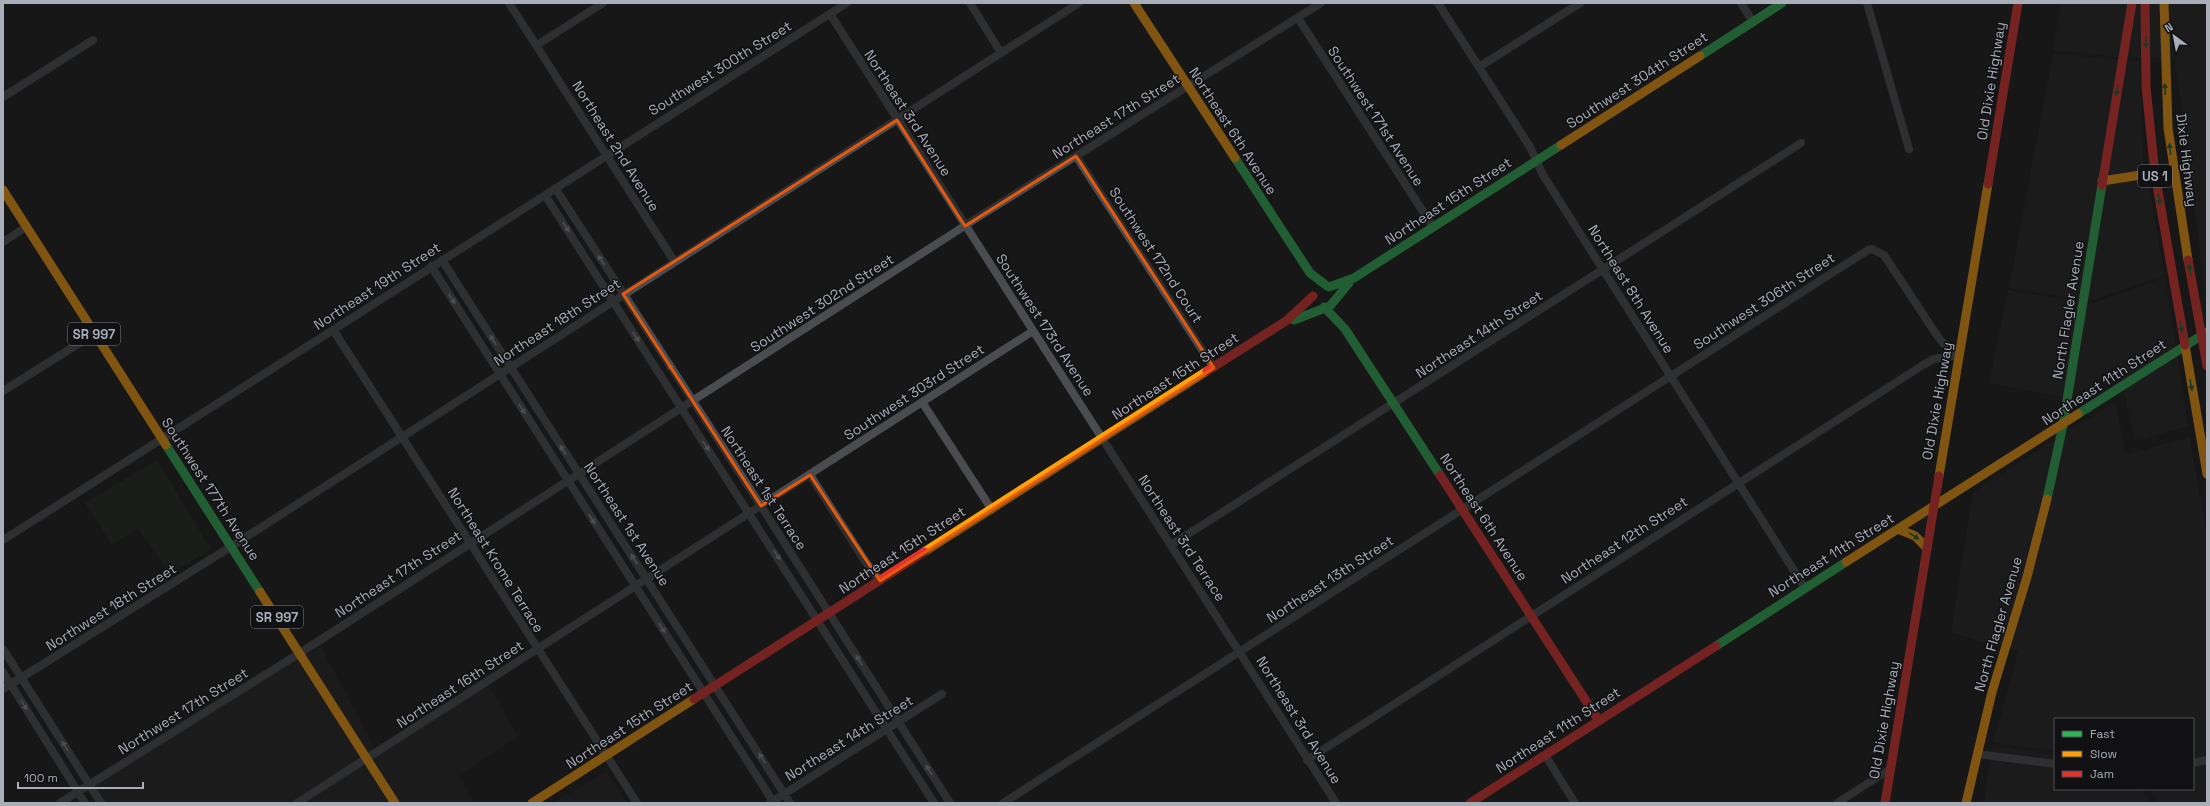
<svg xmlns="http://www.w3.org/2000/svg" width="2210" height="806" font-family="'Space Grotesk',sans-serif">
  <rect width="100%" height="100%" fill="#171717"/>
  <path fill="#212123" d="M 2061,3 L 2207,3 L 2207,303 L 2175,58 L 2118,57 L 2053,50 Z
    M 2053,54 L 2139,61 L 2143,157 L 2165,276 L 2091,301 L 2009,288 Z
    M 2165,277 L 2188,426 L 2135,441 L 2121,379 L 2062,397 L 1989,383 L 2008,290 L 2091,304 Z
    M 2115,402 L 2126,455 L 2190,437 L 2207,538 L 2207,803 L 2157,803 L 2151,789 L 2193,789 L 2193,719 L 2055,719 L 2055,751 L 1993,742 L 2019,650 L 1993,645 L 1951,632 L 1973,492 Z
    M 321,647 L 375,749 L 485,678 L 518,737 L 459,775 L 473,803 L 106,803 L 90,779 Z
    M 1992,746 L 2055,755 L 2055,789 L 2141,789 L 2149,803 L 1984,803 Z
    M 606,771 L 627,803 L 554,803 Z"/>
  <path fill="#1d241e" d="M 157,460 L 211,549 L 170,574 L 138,528 L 112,545 L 85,503 Z"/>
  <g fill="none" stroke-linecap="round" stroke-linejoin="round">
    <path stroke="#4b4c50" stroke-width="8" d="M 509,3 L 674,261
      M 970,3 L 1001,53
      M 1438,3 L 1530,147 L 1543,175 L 1805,588
      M 1741,3 L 1753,22
      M 1867,3 L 1909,149
      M 830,14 L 1336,803
      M 1298,18 L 1433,227
      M 537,45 L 603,3
      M 1479,67 L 1580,3
      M 3,97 L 93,40
      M 1076,156 L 1214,368
      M 555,188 L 761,506 L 950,803
      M 545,195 L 934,803
      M 3,242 L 26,227
      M 442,260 L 790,803
      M 431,266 L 774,803
      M 334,331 L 637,803
      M 3,391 L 94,334
      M 922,402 L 992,510
      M 810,475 L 865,561 L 880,581
      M 3,540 L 847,3
      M 1171,545 L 1801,143
      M 3,649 L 101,803
      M 3,672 L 85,803
      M 3,689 L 232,546 L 1079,3
      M 1977,754 L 2055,764
      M 1545,755 L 1575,803
      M 1307,760 L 1923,365 L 1934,359 L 1959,355
      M 2193,763 L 2207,760
      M 60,803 L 300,653 L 980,216 L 1321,3
      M 297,803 L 1033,331
      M 770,803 L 942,694
      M 1003,803 L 1868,250 L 1872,249 L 1884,255 L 1938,337 L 1944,344 L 1959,355
      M 1837,803 L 1890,769"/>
    <path stroke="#30b455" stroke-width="9" d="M 1700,56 L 1782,3
      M 1235,158 L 1310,273 L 1327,286
      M 1329,287 L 1354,278 L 1561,145
      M 1324,307 L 1345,329 L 1440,475
      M 1294,320 L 1330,306 L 1349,283
      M 2078,414 L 2207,332
      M 166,445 L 260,592
      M 2047,499 L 2063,425 L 2102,185
      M 1716,646 L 1846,562"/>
    <path stroke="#ff9f0a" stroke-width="9" d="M 1134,3 L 1235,158
      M 2164,3 L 2168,128 L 2188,260
      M 1561,145 L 1700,56
      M 2102,181 L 2173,170
      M 3,190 L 166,445
      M 2185,345 L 2207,474
      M 1939,476 L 1988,184
      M 1898,529 L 1915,536 L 1927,548
      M 924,552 L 1207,371
      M 1846,562 L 2078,414
      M 260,592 L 395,803
      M 532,803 L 694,699
      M 1966,803 L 1992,692 L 2027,577 L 2047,499"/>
    <path stroke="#e5322d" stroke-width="9" d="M 2145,3 L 2146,87 L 2155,174 L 2185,345
      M 1988,184 L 2018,3
      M 2102,185 L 2132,3
      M 2188,260 L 2207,366
      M 1207,371 L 1286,321 L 1313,296
      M 1440,475 L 1599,721
      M 694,699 L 924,552
      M 1470,803 L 1716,646
      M 1885,803 L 1939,476"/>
  </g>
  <defs><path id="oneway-solid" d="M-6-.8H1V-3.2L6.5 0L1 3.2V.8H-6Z"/></defs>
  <g fill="#206234">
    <use href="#oneway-solid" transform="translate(2146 42) rotate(89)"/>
    <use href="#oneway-solid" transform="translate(2165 89) rotate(-93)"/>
    <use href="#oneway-solid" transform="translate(2117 90) rotate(100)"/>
    <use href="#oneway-solid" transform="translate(2170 149) rotate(-97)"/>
    <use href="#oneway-solid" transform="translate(2159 199) rotate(81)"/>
    <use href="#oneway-solid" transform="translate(2190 270) rotate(-100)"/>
    <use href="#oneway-solid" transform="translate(2181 327) rotate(80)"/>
    <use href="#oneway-solid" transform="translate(2191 385) rotate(80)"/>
    <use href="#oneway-solid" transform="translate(1914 536) rotate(33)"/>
  </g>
  <g fill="#8c9099">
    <use href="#oneway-solid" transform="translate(566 227) rotate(57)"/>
    <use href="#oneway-solid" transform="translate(601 260) rotate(-123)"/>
    <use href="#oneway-solid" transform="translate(452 299) rotate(57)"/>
    <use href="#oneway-solid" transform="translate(636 337) rotate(57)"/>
    <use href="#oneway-solid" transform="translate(493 340) rotate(-123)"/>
    <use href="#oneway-solid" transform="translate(671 369) rotate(-123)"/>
    <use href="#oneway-solid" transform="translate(522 409) rotate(58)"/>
    <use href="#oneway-solid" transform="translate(706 446) rotate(57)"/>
    <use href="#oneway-solid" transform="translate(563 450) rotate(-123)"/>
    <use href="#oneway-solid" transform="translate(592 519) rotate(57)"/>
    <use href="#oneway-solid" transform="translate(777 555) rotate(57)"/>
    <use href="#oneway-solid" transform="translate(634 559) rotate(-123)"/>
    <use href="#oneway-solid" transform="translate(662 628) rotate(57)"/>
    <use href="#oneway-solid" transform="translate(859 660) rotate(-122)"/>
    <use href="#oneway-solid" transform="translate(24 705) rotate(58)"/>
    <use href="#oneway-solid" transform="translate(65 746) rotate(-122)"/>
    <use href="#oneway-solid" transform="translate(762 758) rotate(-122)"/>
    <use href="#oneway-solid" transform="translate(929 770) rotate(-122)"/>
  </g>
  <path d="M0 0H2210V806H0ZM 897,120 L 965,226 L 1076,156 L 1214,368 L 880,581 L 810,475 L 761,506 L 623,294 Z" fill="#171717" fill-opacity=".55" fill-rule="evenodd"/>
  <path fill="none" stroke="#e8590c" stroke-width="3" stroke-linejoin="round" d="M 897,120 L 965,226 L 1076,156 L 1214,368 L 880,581 L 810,475 L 761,506 L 623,294 Z"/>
  <g text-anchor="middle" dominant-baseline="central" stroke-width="3" stroke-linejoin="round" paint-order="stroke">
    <g fill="#111113" stroke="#7b7e86" stroke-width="1">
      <rect x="2138" y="165" width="34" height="22" rx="3"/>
      <rect x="68" y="323" width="52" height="22" rx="3"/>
      <rect x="251" y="606" width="52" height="22" rx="3"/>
    </g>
    <g font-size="13" font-weight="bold" fill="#a8adb8">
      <text x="2155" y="176">US 1</text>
      <text x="94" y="334">SR 997</text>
      <text x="277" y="617">SR 997</text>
    </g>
    <g font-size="14" fill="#a8adb8" stroke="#111113">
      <text transform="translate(720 68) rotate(-32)">Southwest 300th Street</text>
      <text transform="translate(1637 80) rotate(-33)">Southwest 304th Street</text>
      <text transform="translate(1991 81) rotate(-81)">Old Dixie Highway</text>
      <text transform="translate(908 113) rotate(57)">Northeast 3rd Avenue</text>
      <text transform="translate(1116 116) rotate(-32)">Northeast 17th Street</text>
      <text transform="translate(1376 116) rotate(57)">Southwest 171st Avenue</text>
      <text transform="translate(1233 131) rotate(57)">Northeast 6th Avenue</text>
      <text transform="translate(616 146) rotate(58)">Northeast 2nd Avenue</text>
      <text transform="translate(2187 160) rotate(83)">Dixie Highway</text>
      <text transform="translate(1448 201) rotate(-33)">Northeast 15th Street</text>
      <text transform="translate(1156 255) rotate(57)">Southwest 172nd Court</text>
      <text transform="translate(377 286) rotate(-33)">Northeast 19th Street</text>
      <text transform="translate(1631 289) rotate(58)">Northeast 8th Avenue</text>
      <text transform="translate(1764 301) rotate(-33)">Southwest 306th Street</text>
      <text transform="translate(822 303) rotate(-33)">Southwest 302nd Street</text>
      <text transform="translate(2068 310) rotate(-81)">North Flagler Avenue</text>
      <text transform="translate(557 322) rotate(-33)">Northeast 18th Street</text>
      <text transform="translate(1045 325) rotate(57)">Southwest 173rd Avenue</text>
      <text transform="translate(1479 334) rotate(-33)">Northeast 14th Street</text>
      <text transform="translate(1175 376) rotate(-33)">Northeast 15th Street</text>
      <text transform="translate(2104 382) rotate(-33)">Northeast 11th Street</text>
      <text transform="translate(914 392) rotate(-33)">Southwest 303rd Street</text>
      <text transform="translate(1937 401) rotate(-80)">Old Dixie Highway</text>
      <text transform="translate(764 488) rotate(57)">Northeast 1st Terrace</text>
      <text transform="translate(211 489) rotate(57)">Southwest 177th Avenue</text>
      <text transform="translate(1484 517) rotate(57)">Northeast 6th Avenue</text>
      <text transform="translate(627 524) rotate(57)">Northeast 1st Avenue</text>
      <text transform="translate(1182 538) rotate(57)">Northeast 3rd Terrace</text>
      <text transform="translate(1624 540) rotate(-33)">Northeast 12th Street</text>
      <text transform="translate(902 550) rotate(-33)">Northeast 15th Street</text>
      <text transform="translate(1831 555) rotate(-32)">Northeast 11th Street</text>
      <text transform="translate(496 560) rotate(58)">Northeast Krome Terrace</text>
      <text transform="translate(398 574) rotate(-33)">Northeast 17th Street</text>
      <text transform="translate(1330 579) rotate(-33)">Northeast 13th Street</text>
      <text transform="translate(111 607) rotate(-32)">Northwest 18th Street</text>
      <text transform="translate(1998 624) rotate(-74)">North Flagler Avenue</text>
      <text transform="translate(460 684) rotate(-33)">Northeast 16th Street</text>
      <text transform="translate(183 711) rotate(-32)">Northwest 17th Street</text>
      <text transform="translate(1299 720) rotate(58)">Northeast 3rd Avenue</text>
      <text transform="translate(1884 720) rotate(-80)">Old Dixie Highway</text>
      <text transform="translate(629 725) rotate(-33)">Northeast 15th Street</text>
      <text transform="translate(1558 730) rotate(-33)">Northeast 11th Street</text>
      <text transform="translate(849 738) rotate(-32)">Northeast 14th Street</text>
    </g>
  </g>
  <rect width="2210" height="806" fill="none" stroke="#a8adb8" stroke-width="8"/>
  <rect x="2054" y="718" width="140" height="72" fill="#111113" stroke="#4d4f55"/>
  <rect x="2062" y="731" width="20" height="6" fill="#30b455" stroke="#4d4f55"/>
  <text x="2090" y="738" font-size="12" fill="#a8adb8">Fast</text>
  <rect x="2062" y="751" width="20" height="6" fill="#ff9f0a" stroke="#4d4f55"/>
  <text x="2090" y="758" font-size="12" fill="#a8adb8">Slow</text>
  <rect x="2062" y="771" width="20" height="6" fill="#e5322d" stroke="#4d4f55"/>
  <text x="2090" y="778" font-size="12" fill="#a8adb8">Jam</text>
  <g transform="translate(2174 36) rotate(328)" stroke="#111113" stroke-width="3" paint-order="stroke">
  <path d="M0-3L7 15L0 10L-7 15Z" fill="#a8adb8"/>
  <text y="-6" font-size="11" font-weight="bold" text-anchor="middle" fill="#a8adb8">N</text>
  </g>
  <path d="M18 782v6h125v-6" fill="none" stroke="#a8adb8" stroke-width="2"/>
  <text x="24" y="782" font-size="12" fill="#a8adb8" stroke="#111113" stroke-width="3" paint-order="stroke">100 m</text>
</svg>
